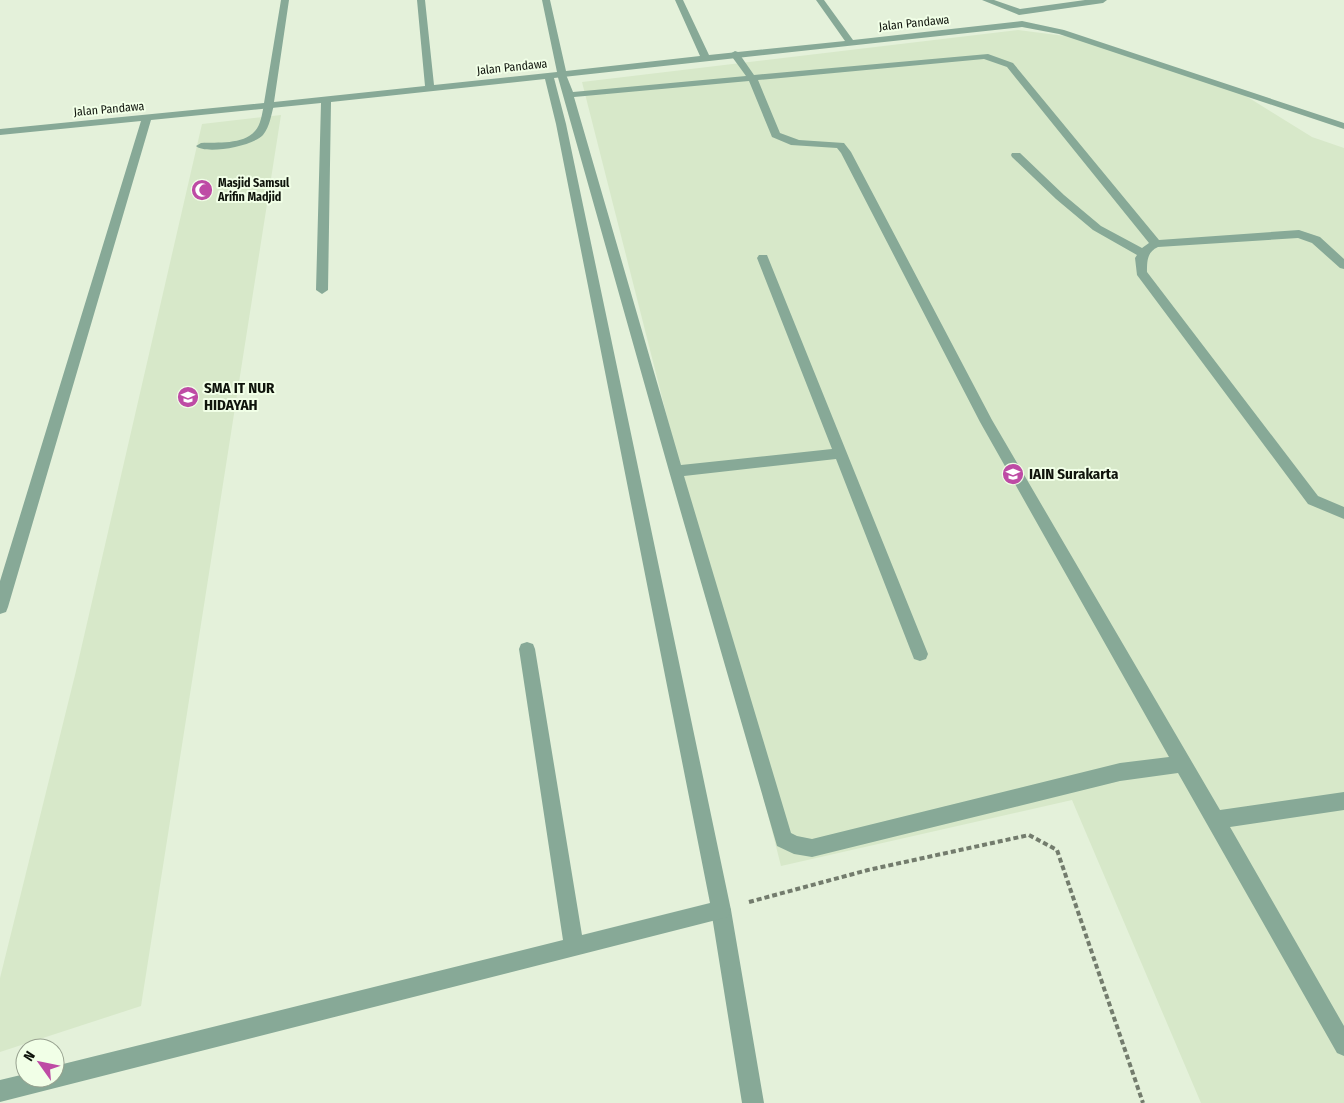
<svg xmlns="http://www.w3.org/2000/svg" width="1344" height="1103" font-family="'Fira Sans Condensed',sans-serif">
  <rect width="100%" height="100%" fill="#e4f1da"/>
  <path fill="#d7e8c9" d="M 1018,30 L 1073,37 L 1238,91 L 1312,137 L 1344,148 L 1344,1103 L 1201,1103 L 1072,800 L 781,866 L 582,82 Z
    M 281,115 L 141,1006 L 0,1052 L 0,978 L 76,671 L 202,124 Z"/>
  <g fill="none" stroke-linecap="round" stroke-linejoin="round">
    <path stroke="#737c6d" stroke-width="4" stroke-dasharray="5 3" stroke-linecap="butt" d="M 749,902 L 868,870 L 1029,835 L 1057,850 L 1143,1103"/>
    <path fill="#87a997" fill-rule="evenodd" d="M 735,51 L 738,52 L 754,75 L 988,54 L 1013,63 L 1159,240 L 1299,230 L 1320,237 L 1344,259 L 1344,269 L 1340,268 L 1312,243 L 1298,238 L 1158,247 C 1147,252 1147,261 1147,272 L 1318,496 L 1344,507 L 1344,519 L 1308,504 L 1137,275 L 1135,258 L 1137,255 L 1093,230 L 1056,199 L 1012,157 L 1011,155 L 1012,153 L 1020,153 L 1064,195 L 1101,226 L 1142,248 L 1149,243 L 1007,67 L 984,59 L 758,80 L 780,133 L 799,140 L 844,143 L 851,152 L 992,420 L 1220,810 L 1344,792 L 1344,810 L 1230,827 L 1344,1026 L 1344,1056 L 1337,1053 L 1178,773 L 1120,781 L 812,857 L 794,854 L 777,846 L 669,471 L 557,74 L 559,72 L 565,72 L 573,92 L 746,76 L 730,54 ZM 749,81 L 772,137 L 791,145 L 837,148 L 841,153 L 980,422 L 1169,757 L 1120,763 L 812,839 L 797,836 L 791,833 L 684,476 L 836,459 L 914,659 L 920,661 L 926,659 L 928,654 L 767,255 L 759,255 L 757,258 L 832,449 L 681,465 L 574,97 Z
      M 269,102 L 274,105 C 271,115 270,126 263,135 C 253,146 206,155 196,146 L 201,143 C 217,142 243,145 255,131 C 261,125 262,113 264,105 Z
      M 721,900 L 728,903 L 731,910 L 764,1103 L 742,1103 L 711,910 L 714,903 Z"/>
    <path fill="#87a997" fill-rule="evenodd" d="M 281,0 L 289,0 L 274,102 L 425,86 L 417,0 L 425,0 L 434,85 L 557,72 L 542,0 L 550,0 L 566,71 L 700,56 L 675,0 L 683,0 L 709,55 L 845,41 L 816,0 L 824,0 L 853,40 L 1022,21 L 1064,30 L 1344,123 L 1344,129 L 1059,34 L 1022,27 L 554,78 L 566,124 L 731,910 L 728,917 L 0,1102 L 0,1080 L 25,1074 L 25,1078 L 55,1078 L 55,1066 L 563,940 L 519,649 L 521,644 L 527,642 L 533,644 L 535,649 L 582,935 L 710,903 L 556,124 L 545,79 L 331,102 L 328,290 L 322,294 L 316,290 L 321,103 L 151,120 L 8,607 L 6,612 L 0,614 L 0,581 L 141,121 L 0,135 L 0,129 L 264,103 Z
      M 982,0 L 994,0 L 1020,9 L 1085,0 L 1107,0 L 1103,3 L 1019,15 Z"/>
  </g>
  <defs>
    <g id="mosque-disc" transform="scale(1.125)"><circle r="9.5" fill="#be4ba5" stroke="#f1ffe7"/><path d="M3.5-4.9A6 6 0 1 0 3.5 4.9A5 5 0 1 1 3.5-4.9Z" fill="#fff"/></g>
    <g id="school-disc" transform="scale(1.125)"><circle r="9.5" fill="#be4ba5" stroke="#f1ffe7"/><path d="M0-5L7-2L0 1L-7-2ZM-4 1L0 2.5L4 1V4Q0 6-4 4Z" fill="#fff"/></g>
    <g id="university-disc" transform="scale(1.125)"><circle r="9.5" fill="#be4ba5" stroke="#f1ffe7"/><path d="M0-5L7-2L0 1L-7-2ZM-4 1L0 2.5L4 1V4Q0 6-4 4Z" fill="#fff"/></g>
  </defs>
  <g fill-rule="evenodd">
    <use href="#mosque-disc" x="202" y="190"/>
    <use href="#school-disc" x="188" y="397"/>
    <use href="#university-disc" x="1013" y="474"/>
  </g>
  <g text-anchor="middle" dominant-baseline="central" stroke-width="4" stroke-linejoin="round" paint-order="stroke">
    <g font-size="12" fill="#0f140c" stroke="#f1ffe7">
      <text transform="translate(914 23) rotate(-6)">Jalan Pandawa</text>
      <text transform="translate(512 67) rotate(-6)">Jalan Pandawa</text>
      <text transform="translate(109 109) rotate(-5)">Jalan Pandawa</text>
    </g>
    <g font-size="12" font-weight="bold" fill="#0f140c" stroke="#f1ffe7" text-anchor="start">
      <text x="218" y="183">Masjid Samsul<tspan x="218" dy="14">Arifin Madjid</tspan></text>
    </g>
    <g font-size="15" font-weight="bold" fill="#0f140c" stroke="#f1ffe7" text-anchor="start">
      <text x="204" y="388">SMA IT NUR<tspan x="204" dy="17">HIDAYAH</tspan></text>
      <text x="1029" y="474">IAIN Surakarta</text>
    </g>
  </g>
  <g transform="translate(40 1063) rotate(303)"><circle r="24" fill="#f1ffe7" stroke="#97a18f"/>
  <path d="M0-4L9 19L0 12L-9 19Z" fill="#be4ba5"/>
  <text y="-8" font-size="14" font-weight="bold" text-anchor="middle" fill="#0f140c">N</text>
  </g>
</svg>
